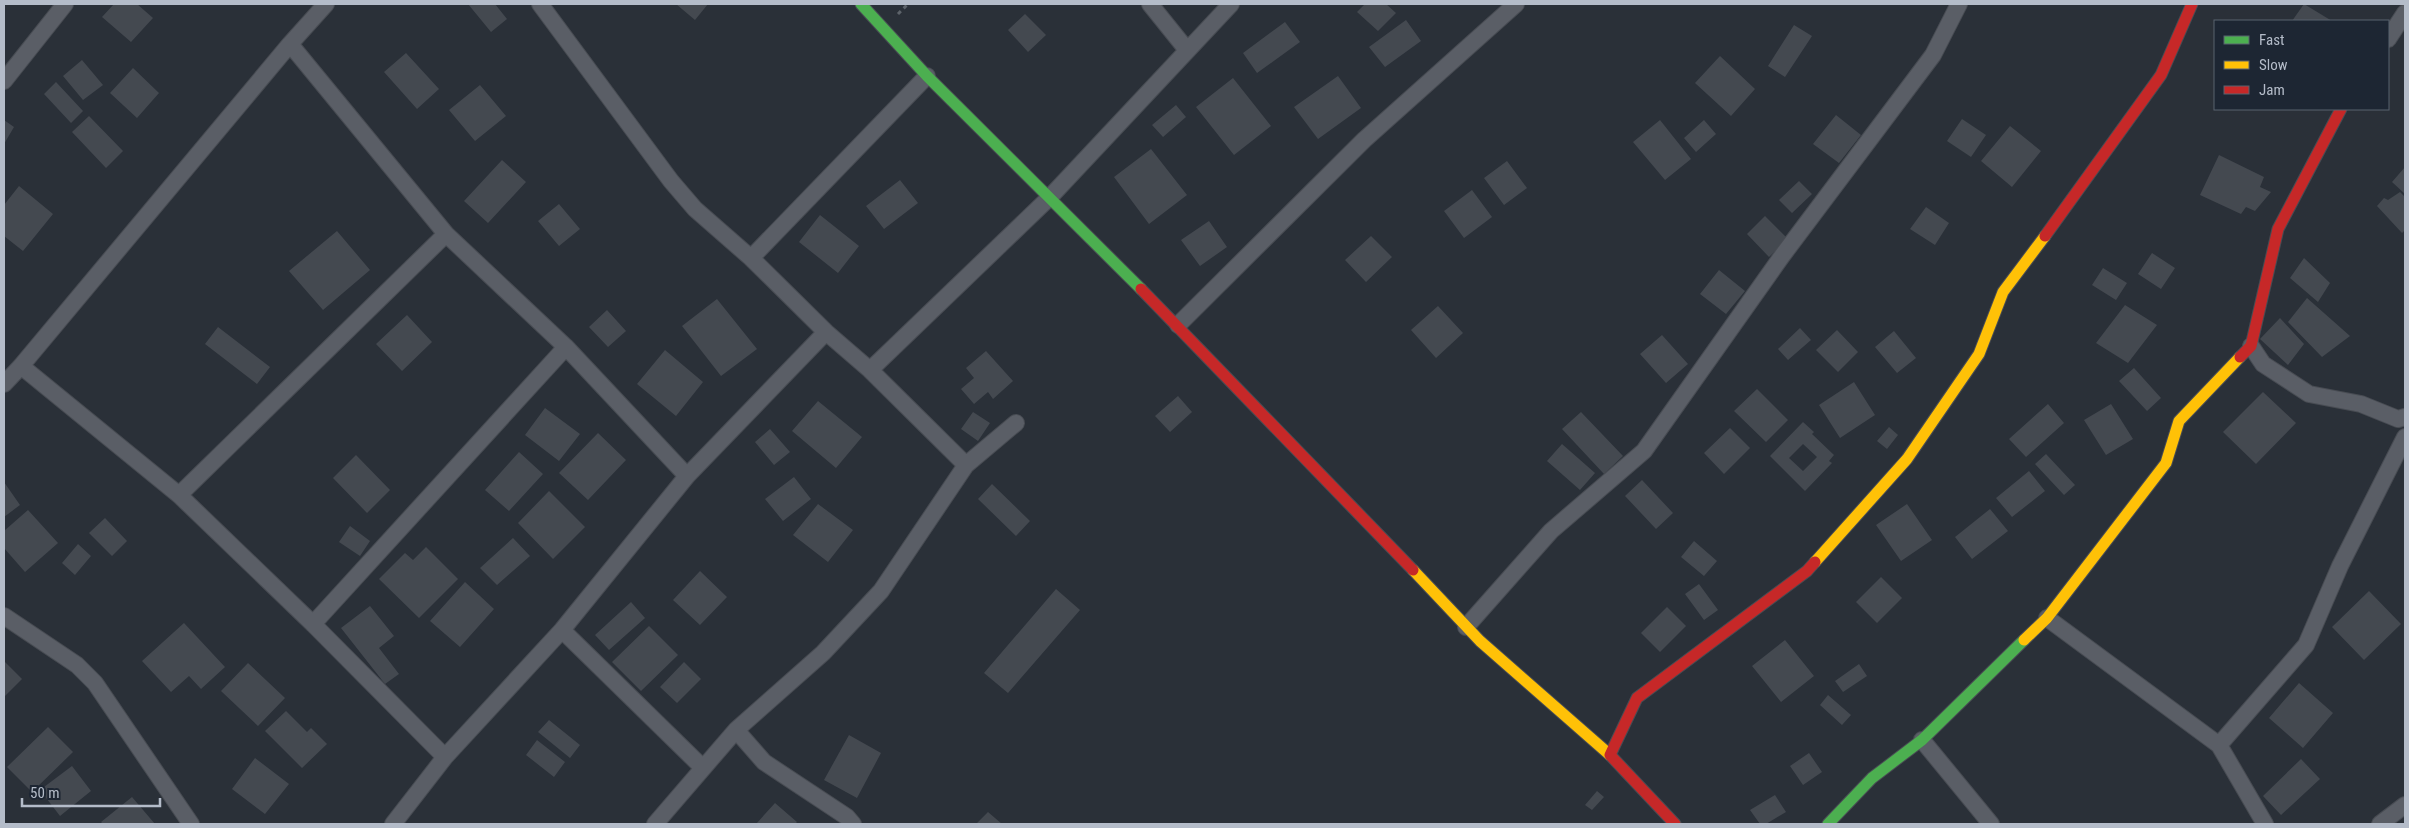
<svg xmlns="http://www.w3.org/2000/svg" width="2409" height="828" font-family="'Roboto Condensed',sans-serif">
  <rect width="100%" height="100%" fill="#2a3038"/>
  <path fill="#444950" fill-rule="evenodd" d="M 114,4 L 137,4 L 153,18 L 131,42 L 102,17 Z
    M 468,4 L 495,4 L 507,19 L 491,32 Z
    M 676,4 L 708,4 L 695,20 Z
    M 1365,4 L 1386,4 L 1396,13 L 1378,31 L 1357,12 Z
    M 2304,4 L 2332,21 L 2292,21 Z
    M 1025,14 L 1046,35 L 1028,52 L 1008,30 Z
    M 1406,20 L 1421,41 L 1385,67 L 1369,47 Z
    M 1285,22 L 1300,42 L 1257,73 L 1243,53 Z
    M 1794,25 L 1812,36 L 1785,77 L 1768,66 Z
    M 406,53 L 439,89 L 417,109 L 384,72 Z
    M 1720,56 L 1755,89 L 1731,116 L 1695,83 Z
    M 82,60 L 103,85 L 83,100 L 63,76 Z
    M 133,68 L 159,93 L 137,118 L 110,93 Z
    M 1338,76 L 1361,108 L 1318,139 L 1294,107 Z
    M 1233,78 L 1271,126 L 1234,155 L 1196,107 Z
    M 56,82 L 83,111 L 71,123 L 44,94 Z
    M 480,85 L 506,116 L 475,141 L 449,110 Z
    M 1176,105 L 1186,117 L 1163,137 L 1152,125 Z
    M 1836,115 L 1861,135 L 1839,163 L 1813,144 Z
    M 89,116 L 123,151 L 106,168 L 72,132 Z
    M 1962,119 L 1986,135 L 1971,157 L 1947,141 Z
    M 4,120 L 14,127 L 4,144 Z
    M 1660,120 L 1691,159 L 1665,180 L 1633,142 Z
    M 1704,120 L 1716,134 L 1696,152 L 1684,138 Z
    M 2010,126 L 2041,151 L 2012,187 L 1981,161 Z
    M 1151,149 L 1187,195 L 1149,224 L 1114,177 Z
    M 2219,155 L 2264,177 L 2260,187 L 2271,192 L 2255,211 L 2246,207 L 2241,214 L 2200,195 Z
    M 502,160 L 526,182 L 488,223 L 464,201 Z
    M 1507,161 L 1527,188 L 1504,205 L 1484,178 Z
    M 2405,167 L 2405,194 L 2392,182 Z
    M 900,180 L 918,203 L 884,229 L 866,206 Z
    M 1799,181 L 1812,194 L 1792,213 L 1779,200 Z
    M 19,186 L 53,214 L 23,251 L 4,236 L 4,205 Z
    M 1472,190 L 1492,217 L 1464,238 L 1444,211 Z
    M 2400,192 L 2405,197 L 2405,230 L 2402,233 L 2377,206 L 2384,198 L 2388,200 Z
    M 559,204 L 580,229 L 559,246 L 538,221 Z
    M 1926,207 L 1949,223 L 1935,245 L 1910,229 Z
    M 820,215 L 859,246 L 838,273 L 799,242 Z
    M 1765,216 L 1788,239 L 1769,257 L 1747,234 Z
    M 1209,221 L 1227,247 L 1200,266 L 1181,240 Z
    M 337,231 L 370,270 L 323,310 L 289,271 Z
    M 1371,236 L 1392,257 L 1366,282 L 1345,260 Z
    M 2152,253 L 2175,268 L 2161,289 L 2138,274 Z
    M 2304,258 L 2330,283 L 2318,302 L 2290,278 Z
    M 2103,268 L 2127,283 L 2116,300 L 2092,285 Z
    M 1719,270 L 1745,291 L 1726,314 L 1700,294 Z
    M 2307,298 L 2350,336 L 2322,357 L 2288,322 Z
    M 717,299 L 757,349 L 721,376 L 682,326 Z
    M 2125,305 L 2157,325 L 2128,363 L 2096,343 Z
    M 1438,306 L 1463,333 L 1436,358 L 1411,330 Z
    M 607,310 L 626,331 L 608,347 L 589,327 Z
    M 407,315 L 432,342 L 402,371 L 376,344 Z
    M 2280,318 L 2304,344 L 2288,365 L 2260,339 Z
    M 218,327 L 270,367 L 257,384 L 205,344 Z
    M 1800,328 L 1811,340 L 1788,360 L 1778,349 Z
    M 1837,330 L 1858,352 L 1838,372 L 1816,350 Z
    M 1894,331 L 1916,358 L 1897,373 L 1875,347 Z
    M 1662,335 L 1688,364 L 1666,383 L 1640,354 Z
    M 665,350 L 703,382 L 676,416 L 637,384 Z
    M 986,351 L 1013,381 L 993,399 L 988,392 L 974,404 L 961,389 L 974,378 L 966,368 Z
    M 2134,368 L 2161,398 L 2147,411 L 2119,381 Z
    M 1854,382 L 1875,415 L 1840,438 L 1819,405 Z
    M 1757,389 L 1788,420 L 1766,442 L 1734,411 Z
    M 2263,392 L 2296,423 L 2256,464 L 2223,432 Z
    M 1178,396 L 1192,412 L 1170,432 L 1155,416 Z
    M 818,401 L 862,437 L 836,468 L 792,431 Z
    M 2048,404 L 2064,423 L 2026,457 L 2009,439 Z
    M 2111,404 L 2133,439 L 2106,455 L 2084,420 Z
    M 545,408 L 580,434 L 559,461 L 525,435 Z
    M 973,412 L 990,423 L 978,441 L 961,429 Z
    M 1581,412 L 1623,456 L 1604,474 L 1562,429 Z
    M 1803,422 L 1814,432 L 1812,434 L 1834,455 L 1829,461 L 1832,463 L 1805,491 L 1770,456 ZM 1803,444 L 1817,457 L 1803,471 L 1789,458 Z
    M 1889,427 L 1898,435 L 1887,449 L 1877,441 Z
    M 1730,428 L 1750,448 L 1724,474 L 1704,453 Z
    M 770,429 L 790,452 L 774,465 L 755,442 Z
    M 598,433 L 626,460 L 588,500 L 559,473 Z
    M 1562,444 L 1595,473 L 1580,490 L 1547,461 Z
    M 519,452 L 543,474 L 509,511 L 485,490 Z
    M 2046,454 L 2075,485 L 2064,495 L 2035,464 Z
    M 356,455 L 390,490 L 367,513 L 333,478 Z
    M 2029,471 L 2045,491 L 2012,517 L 1996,498 Z
    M 794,477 L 811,499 L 783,521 L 765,499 Z
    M 1642,480 L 1673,513 L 1656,529 L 1625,496 Z
    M 4,482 L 20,505 L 4,517 Z
    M 992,484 L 1030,521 L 1016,536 L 978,499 Z
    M 549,491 L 585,527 L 553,559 L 518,523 Z
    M 818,504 L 853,530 L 828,562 L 793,535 Z
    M 1907,504 L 1932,540 L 1901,561 L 1876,525 Z
    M 1990,509 L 2008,531 L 1972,559 L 1955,537 Z
    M 28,510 L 58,543 L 25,572 L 4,548 L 4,531 Z
    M 105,518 L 127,541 L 112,556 L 89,533 Z
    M 350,526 L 370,541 L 360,556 L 339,542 Z
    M 513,538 L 530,556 L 497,585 L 480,568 Z
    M 1694,541 L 1717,561 L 1704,576 L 1681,557 Z
    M 78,544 L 91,556 L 75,575 L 62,563 Z
    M 426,547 L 458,579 L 419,618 L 379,579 L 405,553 L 413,560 Z
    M 700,571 L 727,597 L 700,625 L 673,600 Z
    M 1881,577 L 1902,598 L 1877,623 L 1856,602 Z
    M 465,582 L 494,609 L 460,647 L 430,621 Z
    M 1699,584 L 1718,610 L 1704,620 L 1685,594 Z
    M 1056,589 L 1080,610 L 1008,693 L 984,673 Z
    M 2369,591 L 2401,624 L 2364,660 L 2332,627 Z
    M 631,602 L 645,618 L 609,650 L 595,635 Z
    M 370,606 L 394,636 L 379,648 L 399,674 L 385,684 L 341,628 Z
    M 1667,607 L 1686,626 L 1660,652 L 1641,633 Z
    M 184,623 L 225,667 L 201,689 L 189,676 L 171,692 L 142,661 Z
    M 649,626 L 678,655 L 641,691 L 612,662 Z
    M 1785,640 L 1814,676 L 1781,702 L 1752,666 Z
    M 4,661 L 22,679 L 4,697 Z
    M 684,662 L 701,679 L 677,703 L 660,687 Z
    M 248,663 L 285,698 L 258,726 L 221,691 Z
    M 1859,664 L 1867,676 L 1843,692 L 1835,681 Z
    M 2299,683 L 2333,713 L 2303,748 L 2269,718 Z
    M 1828,695 L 1851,715 L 1842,725 L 1820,705 Z
    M 286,711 L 307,732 L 311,728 L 327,744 L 302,768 L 265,731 Z
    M 549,720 L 580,745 L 570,758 L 538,732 Z
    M 48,727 L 73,752 L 32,792 L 7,767 Z
    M 849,735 L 881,753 L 857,798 L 824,780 Z
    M 537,740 L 565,762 L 554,777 L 526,755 Z
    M 1809,753 L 1822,772 L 1803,785 L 1790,766 Z
    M 255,758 L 289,784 L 265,814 L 232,789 Z
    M 2301,759 L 2320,779 L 2281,815 L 2263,796 Z
    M 72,766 L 91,791 L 60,816 L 40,790 Z
    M 1597,791 L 1604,797 L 1592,810 L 1585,805 Z
    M 1775,795 L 1786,812 L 1766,824 L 1760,824 L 1750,810 Z
    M 132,797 L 155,824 L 103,824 L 101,822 Z
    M 775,803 L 797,822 L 795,824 L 756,824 Z
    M 988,812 L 1002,824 L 976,824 Z"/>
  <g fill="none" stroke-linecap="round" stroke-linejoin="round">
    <g stroke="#484c53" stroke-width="18">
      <path id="street" d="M 540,4 L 671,181 L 695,209 L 751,258 L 826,332 L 870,370 L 966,465
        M 1150,4 L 1187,50
        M 2388,39 L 2405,13
        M 290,44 L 446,234 L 566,347 L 687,476
        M 4,81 L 65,4
        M 751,258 L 927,76
        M 1178,325 L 1364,140 L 1516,4
        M 2251,346 L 2263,364 L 2309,394 L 2361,404 L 2398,419 L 2405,417
        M 21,366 L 179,495 L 313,624 L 445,757
        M 870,370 L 1050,197 L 1231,4
        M 4,384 L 21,366 L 290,44 L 326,4
        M 179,495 L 446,234
        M 4,616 L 77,665 L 95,683 L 191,824
        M 2047,618 L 2219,745
        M 313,624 L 566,347
        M 1466,627 L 1551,531 L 1644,451 L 1782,256 L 1933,55 L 1959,4
        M 562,630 L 703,768
        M 736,730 L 764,762 L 847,817 L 853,824
        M 1922,740 L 1991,824
        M 393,824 L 445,757 L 562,630 L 687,476 L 826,332
        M 655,824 L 736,730 L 823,653 L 881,591 L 966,465 L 1016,423
        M 2265,824 L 2219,745 L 2306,645 L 2340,566 L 2405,437
        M 2380,824 L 2405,805"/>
    </g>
    <g stroke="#484c53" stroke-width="13">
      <path id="fast" d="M 861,4 L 927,76 L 1141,289
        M 1828,824 L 1872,778 L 1922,740 L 2024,640"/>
    </g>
    <g stroke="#484c53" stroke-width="13">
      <path id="slow" d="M 1815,562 L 1907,459 L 1979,354 L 2003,292 L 2045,236
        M 1413,570 L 1480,641 L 1610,755
        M 2024,640 L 2047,618 L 2166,463 L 2179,421 L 2240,357"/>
    </g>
    <g stroke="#484c53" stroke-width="13">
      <path id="jam" d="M 2045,236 L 2161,75 L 2192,4
        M 1141,289 L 1413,570
        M 2240,357 L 2251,346 L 2278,229 L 2341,109
        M 1610,755 L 1675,824
        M 1610,755 L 1637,698 L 1807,571 L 1815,562"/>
    </g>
    <path stroke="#5d636a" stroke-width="3" stroke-dasharray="4 4" stroke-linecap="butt" d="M 898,14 L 908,4"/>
    <use href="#street" stroke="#5a5e66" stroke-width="16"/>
    <use href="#fast" stroke="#4caf50" stroke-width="11"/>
    <use href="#slow" stroke="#ffc107" stroke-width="11"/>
    <use href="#jam" stroke="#c62828" stroke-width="11"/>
  </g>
  <rect width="2409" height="828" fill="none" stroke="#b4bcc9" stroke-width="10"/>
  <rect x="2214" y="20" width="175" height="90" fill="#1d2633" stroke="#59626f"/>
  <rect x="2224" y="36" width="25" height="8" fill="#4caf50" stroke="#59626f"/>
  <text x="2259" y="45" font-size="15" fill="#b4bcc9">Fast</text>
  <rect x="2224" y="61" width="25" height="8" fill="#ffc107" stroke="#59626f"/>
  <text x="2259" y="70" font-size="15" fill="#b4bcc9">Slow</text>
  <rect x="2224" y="86" width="25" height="8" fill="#c62828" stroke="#59626f"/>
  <text x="2259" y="95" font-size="15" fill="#b4bcc9">Jam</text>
  <path d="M22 798v8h138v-8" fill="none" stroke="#b4bcc9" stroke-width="2.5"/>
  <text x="30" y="798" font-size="15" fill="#b4bcc9" stroke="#1d2633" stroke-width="4" paint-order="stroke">50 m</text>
</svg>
